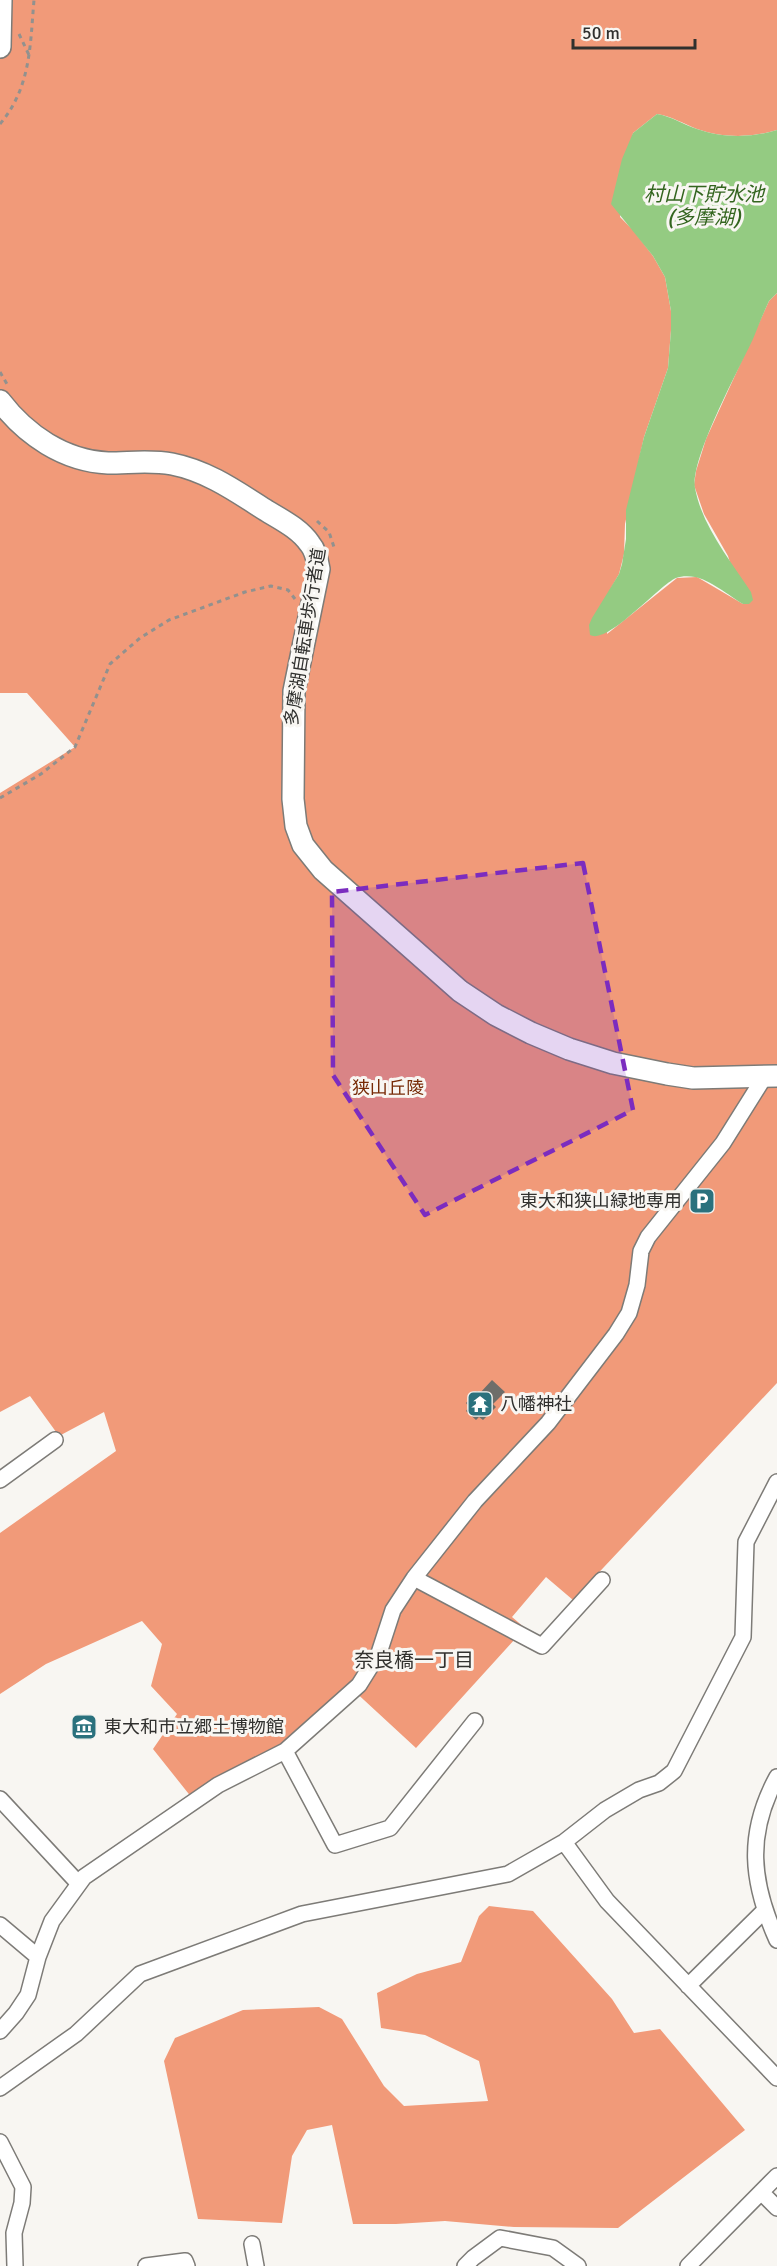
<svg xmlns="http://www.w3.org/2000/svg" width="777" height="2266" font-family="Signika,'Noto Sans JP',sans-serif">
  <rect width="100%" height="100%" fill="#f8f6f2"/>
  <path fill="#f19a79" d="M 0,0 L 777,0 L 777,130 C 752,138 722,138 697,129 C 684,124 671,116 657,114 L 633,133 L 620,217 L 633,230 L 653,256 L 665,277 L 671,311 L 671,330 L 668,368 L 644,437 L 625,524 L 624,554 L 619,574 L 611,588 L 607,634 L 677,578 L 697,577 L 743,604 L 728,556 L 704,514 L 694,485 L 696,471 L 706,439 L 769,301 L 777,293 L 777,1383 L 573,1600 L 546,1577 L 512,1617 L 525,1628 L 416,1748 L 351,1688 L 282,1746 L 192,1798 L 153,1749 L 177,1714 L 151,1686 L 162,1644 L 142,1621 L 46,1664 L 0,1694 L 0,1533 L 116,1451 L 104,1412 L 59,1436 L 30,1396 L 0,1412 L 0,793 L 75,747 L 27,693 L 0,693 Z
    M 489,1906 L 533,1911 L 612,1999 L 634,2033 L 660,2029 L 745,2130 L 618,2228 L 514,2227 L 445,2221 L 396,2224 L 353,2224 L 332,2125 L 307,2130 L 292,2156 L 282,2223 L 198,2219 L 164,2061 L 175,2038 L 243,2010 L 319,2007 L 342,2019 L 384,2086 L 404,2106 L 488,2101 L 479,2061 L 425,2035 L 381,2028 L 377,1993 L 417,1974 L 461,1962 L 479,1916 Z"/>
  <path fill="#94cb82" d="M 657,114 C 671,116 684,125 697,129 C 722,138 752,138 777,130 L 777,293 L 769,301 C 763,314 758,327 753,339 C 739,369 690,459 695,488 C 702,526 730,560 751,592 L 753,600 L 749,604 L 743,604 C 730,596 708,579 695,577 C 689,576 681,576 676,578 C 658,586 608,645 590,635 L 589,625 L 592,618 L 619,574 L 622,564 L 626,539 L 626,510 L 644,437 L 668,368 L 671,330 L 671,311 L 665,277 L 653,256 L 611,204 L 622,159 L 633,133 Z"/>
  <path fill="#6e6e6a" d="M 492,1380 L 505,1392 L 493,1404 L 496,1407 L 483,1420 L 479,1417 L 476,1420 L 466,1411 L 469,1407 L 466,1403 L 477,1391 L 480,1393 Z"/>
  <g fill="none" stroke-linecap="round" stroke-linejoin="round">
    <g stroke="#7d7b77" stroke-width="18">
      <path id="street" d="M 0,1480 L 55,1440
        M 414,1578 L 542,1646 L 602,1580
        M 285,1751 L 335,1845 L 390,1828 L 475,1721
        M 777,1777 C 746,1834 751,1882 777,1940
        M 0,1799 L 79,1884
        M 564,1842 L 607,1901 L 777,2078
        M 0,1925 L 38,1957
        M 688,1986 L 764,1911
        M 0,2031 L 16,2013 L 28,1995 L 38,1957 L 52,1921 L 84,1877 L 218,1785 L 285,1751 L 359,1685 L 379,1653 L 393,1610 L 414,1578 L 475,1501 L 548,1423 L 616,1334 L 629,1313 L 637,1285 L 641,1251 L 648,1237 L 723,1143 L 765,1076
        M 0,2088 L 76,2034 L 140,1974 L 302,1914 L 508,1874 L 564,1842 L 605,1810 L 639,1790 L 659,1783 L 674,1771 L 743,1637 L 746,1542 L 777,1482
        M 0,2142 L 23,2187 L 22,2203 L 14,2233 L 15,2266
        M 761,2192 L 777,2208
        M 252,2244 L 256,2266
        M 146,2266 L 185,2261 L 187,2266
        M 465,2266 L 473,2258 L 500,2238 L 553,2248 L 578,2266
        M 688,2266 L 777,2176"/>
    </g>
    <g stroke="#7d7b77" stroke-width="24">
      <path id="secondary" d="M 0,47 L 1,0
        M 0,401 C 26,435 64,461 108,463 C 130,463 151,460 172,464 C 208,471 237,492 267,511 C 282,520 300,529 310,544 C 316,551 317,560 319,569 L 294,691 L 293,799 L 296,826 L 303,845 L 323,870 L 460,991 L 496,1015 L 531,1033 L 569,1049 L 613,1063 L 667,1074 L 693,1078 L 777,1076"/>
    </g>
    <path stroke="#92918e" stroke-width="3" stroke-dasharray="4.5 4.5" stroke-linecap="butt" d="M 19,34 L 29,55
      M 0,124 C 31,87 30,46 34,0
      M 0,372 L 7,384
      M 317,521 L 329,532 L 334,547
      M 0,798 L 41,774 L 75,747 L 110,664 L 140,638 L 169,620 L 245,592 L 271,586 L 288,590 L 295,599"/>
    <use href="#street" stroke="#fff" stroke-width="15"/>
    <use href="#secondary" stroke="#fff" stroke-width="21"/>
  </g>
  <path fill="#7b2cbf" fill-opacity="0.2" stroke="#7b2cbf" stroke-width="4.5" stroke-dasharray="12 8" stroke-linejoin="round" d="M 583,863 L 633,1110 L 425,1215 L 333,1075 L 332,892 Z"/>
  <defs>
    <g id="parking-square" transform="scale(1.35)"><rect x="-9" y="-9" width="18" height="18" rx="4" fill="#2a717d" stroke="#f8f6f2"/><path d="M-3.5-5.5H1a3.5 3.5 0 0 1 0 7H-1V5.5H-3.5ZM-1-3.4V-.6H.8a1.4 1.4 0 0 0 0-2.8Z" fill="#fff"/></g>
    <g id="temple-square" transform="scale(1.35)"><rect x="-9" y="-9" width="18" height="18" rx="4" fill="#2a717d" stroke="#f8f6f2"/><path d="M0-6L5-2H3V0L6.5 2.5H4V6H1.5V3h-3V6H-4V2.5H-6.5L-3 0V-2H-5Z" fill="#fff"/></g>
    <g id="museum-square" transform="scale(1.35)"><rect x="-9" y="-9" width="18" height="18" rx="4" fill="#2a717d" stroke="#f8f6f2"/><path d="M0-6L6-3V-2H-6V-3ZM-5-1h2V3h-2ZM-1-1h2V3h-2ZM3-1h2V3H3ZM-6 4H6V6H-6Z" fill="#fff"/></g>
  </defs>
  <g fill-rule="evenodd">
    <use href="#parking-square" x="702" y="1201"/>
    <use href="#temple-square" x="480" y="1404"/>
    <use href="#museum-square" x="84" y="1727"/>
  </g>
  <g text-anchor="middle" dominant-baseline="central" stroke-width="6" stroke-linejoin="round" paint-order="stroke">
    <g font-size="18" fill="#30302e" stroke="#f8f6f2">
      <text transform="translate(305 637) rotate(-81)">多摩湖自転車歩行者道</text>
    </g>
    <g font-size="18" fill="#772b07" stroke="#f8f6f2">
      <text x="388" y="1088">狭山丘陵</text>
    </g>
    <g font-size="18" fill="#30302e" stroke="#f8f6f2" text-anchor="start">
      <text x="682" y="1201" text-anchor="end">東大和狭山緑地専用</text>
      <text x="500" y="1404">八幡神社</text>
      <text x="104" y="1727">東大和市立郷土博物館</text>
    </g>
    <g font-size="20" font-style="italic" fill="#33651f" stroke="#f8f6f2">
      <text x="704" y="194">村山下貯水池<tspan x="704" dy="23">(多摩湖)</tspan></text>
    </g>
    <g font-size="20" fill="#32312e" stroke="#f8f6f2">
      <text x="414" y="1660">奈良橋一丁目</text>
    </g>
  </g>
  <path d="M573 39v9h122v-9" fill="none" stroke="#30302e" stroke-width="3"/>
  <text x="582" y="39" font-size="18" fill="#30302e" stroke="#f8f6f2" stroke-width="4.5" paint-order="stroke">50 m</text>
</svg>
